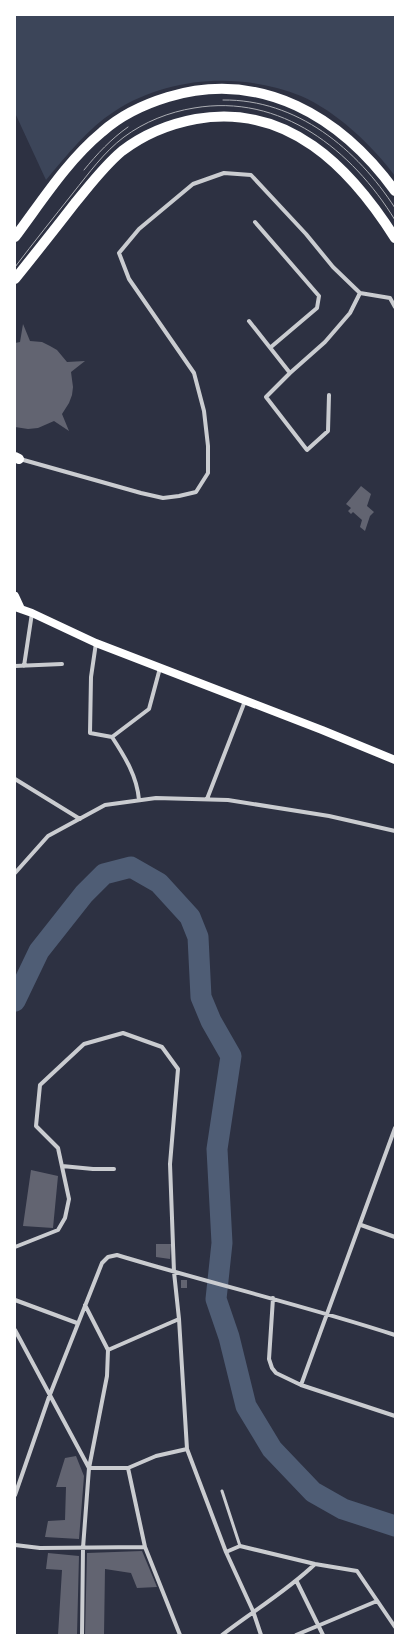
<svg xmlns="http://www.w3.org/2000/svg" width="410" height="1650" font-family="Roboto,sans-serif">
  <rect width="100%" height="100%" fill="#2d3142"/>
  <path fill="#3c4559" d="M 15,15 L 395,15 L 395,176 C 373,146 336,111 301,96 C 242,72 169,76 115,111 C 87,129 67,155 46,180 L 15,113 Z"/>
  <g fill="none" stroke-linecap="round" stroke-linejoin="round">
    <path stroke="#4f5d75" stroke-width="21" d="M 15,1001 L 39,951 L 84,894 L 104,874 L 131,867 L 159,883 L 190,917 L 198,937 L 201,997 L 211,1021 L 231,1056 L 217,1149 L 222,1243 L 216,1299 L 229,1337 L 246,1406 L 272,1449 L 313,1492 L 343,1509 L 395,1526"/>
  </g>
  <path fill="#626471" d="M 23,324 L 30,341 L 42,342 L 50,346 L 57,350 L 67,362 L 85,361 L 71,372 L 73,387 L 72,395 L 69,403 L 62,414 L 69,431 L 54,421 L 38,428 L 28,429 L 15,427 L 15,343 L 20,342 Z
    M 361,486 L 371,494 L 367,506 L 374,512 L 370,516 L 365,531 L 360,527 L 362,520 L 353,512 L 351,514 L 348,511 L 351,508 L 346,504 Z
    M 31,1170 L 58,1176 L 53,1228 L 23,1226 Z
    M 156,1244 L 171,1244 L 170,1259 L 156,1257 Z
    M 181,1280 L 187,1280 L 187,1288 L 181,1288 Z
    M 76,1456 L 84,1476 L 79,1539 L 45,1537 L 48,1521 L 65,1520 L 66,1487 L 56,1487 L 65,1458 Z
    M 142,1551 L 157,1587 L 137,1588 L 131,1573 L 105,1569 L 104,1635 L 85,1635 L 87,1553 Z
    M 48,1553 L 79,1556 L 77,1635 L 58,1635 L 62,1570 L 46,1569 Z"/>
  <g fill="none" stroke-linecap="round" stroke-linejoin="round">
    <path stroke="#caccd0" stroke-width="3" d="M 222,1491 L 240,1546"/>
    <path stroke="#caccd0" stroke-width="4" d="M 255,222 L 319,296 L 317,308 L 271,347
      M 249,321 L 290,373
      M 329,395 L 328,431 L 307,450 L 266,397 L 290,373 L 325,342 L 350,313 L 360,293
      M 20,459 L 141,493 L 163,498 L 179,496 L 196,492 L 208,473 L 208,446 L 204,411 L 194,373 L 129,279 L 119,253 L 139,229 L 193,184 L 224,173 L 251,175 L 306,234 L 333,267 L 360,293 L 390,298 L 395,307
      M 96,643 L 91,677 L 90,733 L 112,737 L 149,709 L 160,668
      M 15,666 L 62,664
      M 24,666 L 32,613
      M 112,737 C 125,757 137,776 139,800
      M 15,779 L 80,819
      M 207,799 L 245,701
      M 15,873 L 48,836 L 105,805 L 156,798 L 228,800 L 329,816 L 395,831
      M 62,1166 L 93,1169 L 114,1169
      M 361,1225 L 395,1237
      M 15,1247 L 58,1230 L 65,1218 L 69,1199 L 58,1148 L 36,1126 L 40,1085 L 84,1044 L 123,1033 L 162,1047 L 178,1069 L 170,1164 L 174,1272 L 179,1319 L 187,1449 L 226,1552 L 253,1611 L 261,1635
      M 273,1298 L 269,1359 L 272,1368 L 276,1373 L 301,1385 L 395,1416
      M 15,1300 L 77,1323
      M 15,1330 L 89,1468 L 128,1468 L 156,1456 L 187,1449
      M 108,1350 L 179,1319
      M 301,1385 L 395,1128
      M 128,1468 L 145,1547 L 180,1635
      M 15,1495 L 49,1397 L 102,1263 L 108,1257 L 117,1255 C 209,1283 303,1305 395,1335
      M 15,1545 L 40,1548 L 145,1547
      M 226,1552 L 240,1546 L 315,1564 L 357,1571 L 395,1627
      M 297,1582 L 323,1635
      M 82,1635 L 83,1548 L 89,1468 L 107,1376 L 108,1350 L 85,1305
      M 222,1635 C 253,1611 287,1591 315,1564
      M 296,1635 L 377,1601"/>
    <path stroke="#fff" stroke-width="8" d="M 15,596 L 21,609
      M 15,607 L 32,613 L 96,643 L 322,730 L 395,760"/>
    <path stroke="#fff" stroke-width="10" d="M 15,237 C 42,201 67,161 102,132 C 121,115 145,104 168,97 C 262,69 341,117 395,191
      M 15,279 C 35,254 55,229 75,203 C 90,185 104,166 122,151 C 143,135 169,124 196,119 C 288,103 350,167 395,238
      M 15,457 L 19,459"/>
    <path stroke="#abadb3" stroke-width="1" d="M 223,100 C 297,99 357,149 395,208
      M 84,170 C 97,154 111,139 128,127
      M 15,267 C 34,242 54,217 73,193 C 89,173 104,152 124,137 C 144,122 169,112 194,108 C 281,93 352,150 395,220"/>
  </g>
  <rect width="410" height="1650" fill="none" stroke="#ffffff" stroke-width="32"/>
</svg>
